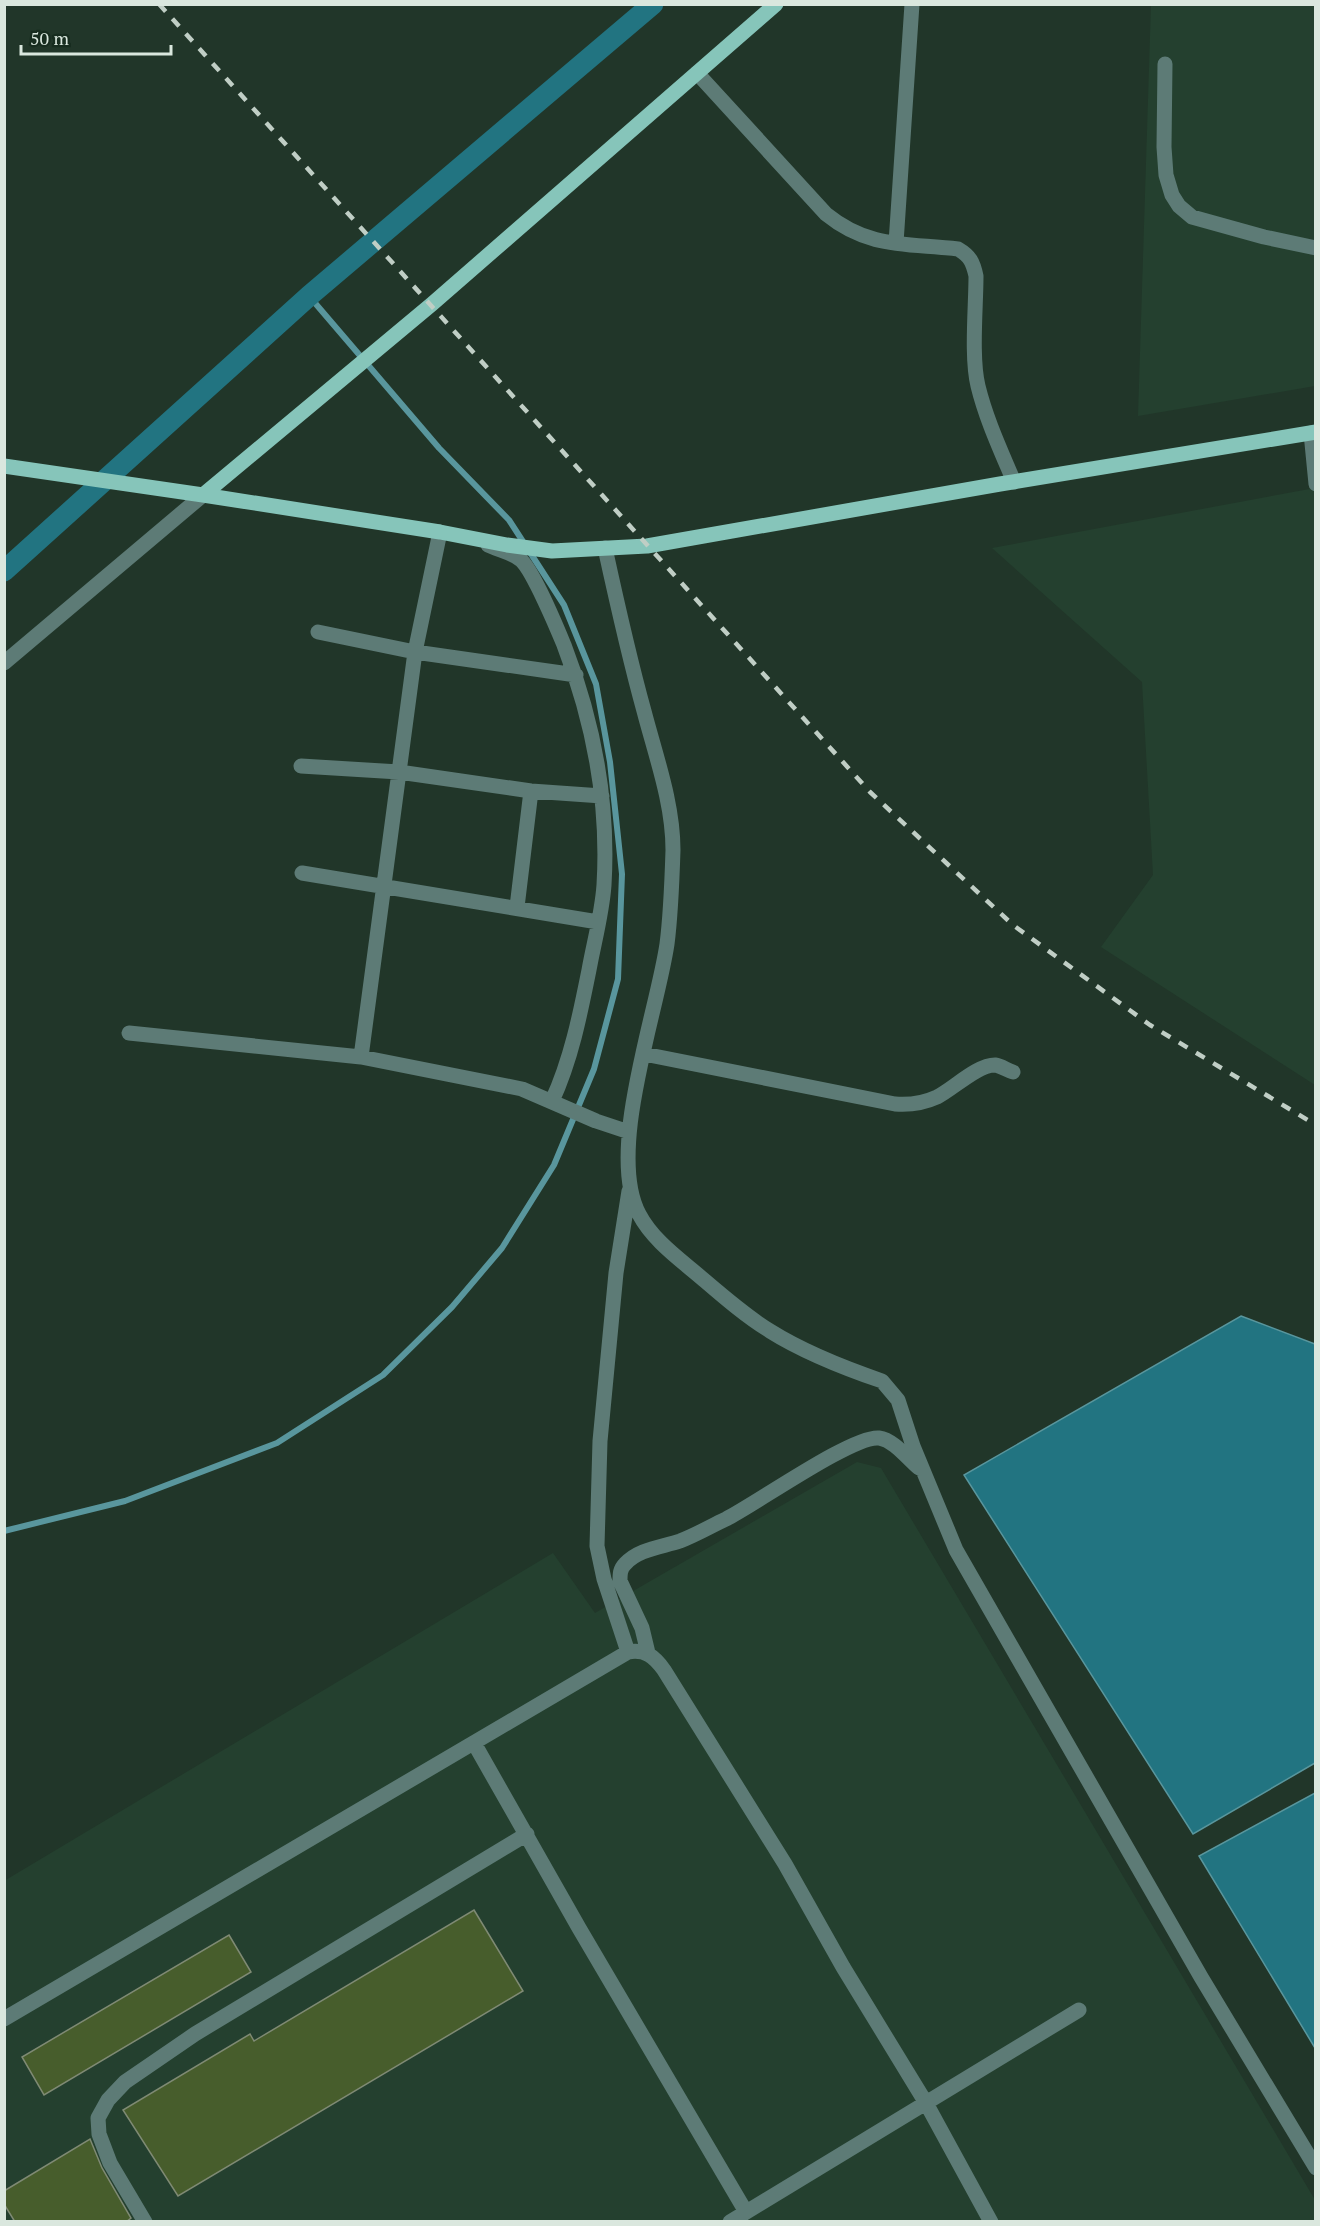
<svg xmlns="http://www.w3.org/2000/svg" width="1320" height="2226" font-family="'PT Serif',serif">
  <rect width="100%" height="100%" fill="#213629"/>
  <path fill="#24402f" d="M 1151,5 L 1315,5 L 1315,386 L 1138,416 Z
    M 1315,488 L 1315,1085 L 1101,947 L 1153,875 L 1142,682 L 992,548 Z
    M 857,1462 L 881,1468 L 1315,2200 L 1315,2221 L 5,2221 L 4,1881 L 553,1553 L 595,1613 Z"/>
  <path fill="#227481" stroke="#59969d" stroke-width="1.5" d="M 1241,1316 L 1315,1344 L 1315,1763 L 1193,1834 L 964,1475 Z
    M 1315,1793 L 1315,2048 L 1199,1856 Z"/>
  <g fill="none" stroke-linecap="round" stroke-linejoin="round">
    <path stroke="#59969d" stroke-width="6" d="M 4,1531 L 125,1501 L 277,1443 L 383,1375 L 452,1307 L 502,1248 L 554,1165 L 594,1069 L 618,979 L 622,874 L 610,762 L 596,684 L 564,605 L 509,520 L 439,448 L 309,296"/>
    <path stroke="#227481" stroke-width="21" d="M 4,571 L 309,296 L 653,4"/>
  </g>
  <path fill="#475d2c" stroke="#7f8a74" stroke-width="1.5" d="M 474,1910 L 523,1991 L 178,2196 L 123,2110 L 250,2034 L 254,2041 Z
    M 229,1935 L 251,1972 L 44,2095 L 22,2057 Z
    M 90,2139 L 102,2168 L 131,2218 L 126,2222 L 15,2222 L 4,2204 L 4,2191 Z"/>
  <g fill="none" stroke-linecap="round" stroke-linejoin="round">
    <path stroke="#5d7b76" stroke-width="15" d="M 1165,64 L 1164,147 L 1166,175 L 1172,195 L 1179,206 L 1192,217 L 1264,237 L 1316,248
      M 697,73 L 826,214 C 869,249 907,243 958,249 C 970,256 973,262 976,276 C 976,307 971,357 978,386 C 986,419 1001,451 1014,482
      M 896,243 L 912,4
      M 1311,433 L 1316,484
      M 488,545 C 498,550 513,553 521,560 C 533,571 557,628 564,645 C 594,723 609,802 604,885 C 602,914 594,942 589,970 C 580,1015 571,1060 552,1101
      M 605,548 C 617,603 629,657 644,711 C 656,757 673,803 673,850 C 672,881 671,913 667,944 C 657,1013 606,1152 639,1214 C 653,1241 681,1260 704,1280 C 725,1298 747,1317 770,1331 C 805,1353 844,1368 882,1381 L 898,1400 L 913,1446 L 956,1550 L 1201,1977 L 1316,2168
      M 318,632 L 415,652 L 576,675
      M 4,663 L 203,495
      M 301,766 L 399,772 L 531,791 L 602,796
      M 302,873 L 598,922
      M 517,907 L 531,791
      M 129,1033 L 361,1057 L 522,1089 L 596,1121 L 629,1132
      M 644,1054 L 895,1104 C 908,1105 924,1103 937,1097 C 953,1089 977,1065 995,1065 C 1001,1066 1007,1070 1013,1072
      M 361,1057 L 415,652 L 440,532
      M 628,1652 L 604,1579 L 597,1546 L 600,1441 L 616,1273 L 629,1191
      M 648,1653 L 642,1628 L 620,1581 C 620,1574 620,1569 625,1564 C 638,1549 662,1547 680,1541 C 696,1535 711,1526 726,1519 C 756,1504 853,1435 879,1438 C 894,1440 908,1459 919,1468
      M 474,1743 L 579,1928 L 746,2212
      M 4,2019 L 628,1652 C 645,1649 654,1656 664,1670 L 785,1864 L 843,1967 L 926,2103 L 991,2222
      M 145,2222 L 110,2163 L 99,2134 L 98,2118 L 108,2100 L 125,2082 L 195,2034 L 527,1834
      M 730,2222 L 1079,2010"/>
    <path stroke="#86c5ba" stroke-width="15" d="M 4,466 L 203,495 L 440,532 L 507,545 L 552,551 L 647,546 L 1000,484 L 1316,432
      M 203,495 L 432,304 L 776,4"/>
    <path stroke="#c0cec5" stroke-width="4.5" stroke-dasharray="10 10" stroke-linecap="butt" d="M 159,4 L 870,792 L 1013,925 L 1150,1025 L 1316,1125"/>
  </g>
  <rect width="1320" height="2226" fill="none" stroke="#dae7de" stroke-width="12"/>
  <path d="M21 45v9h150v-9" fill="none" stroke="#dae7de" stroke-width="3"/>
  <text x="30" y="45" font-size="18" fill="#dae7de" stroke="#172c1f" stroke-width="4.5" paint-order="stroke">50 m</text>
</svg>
